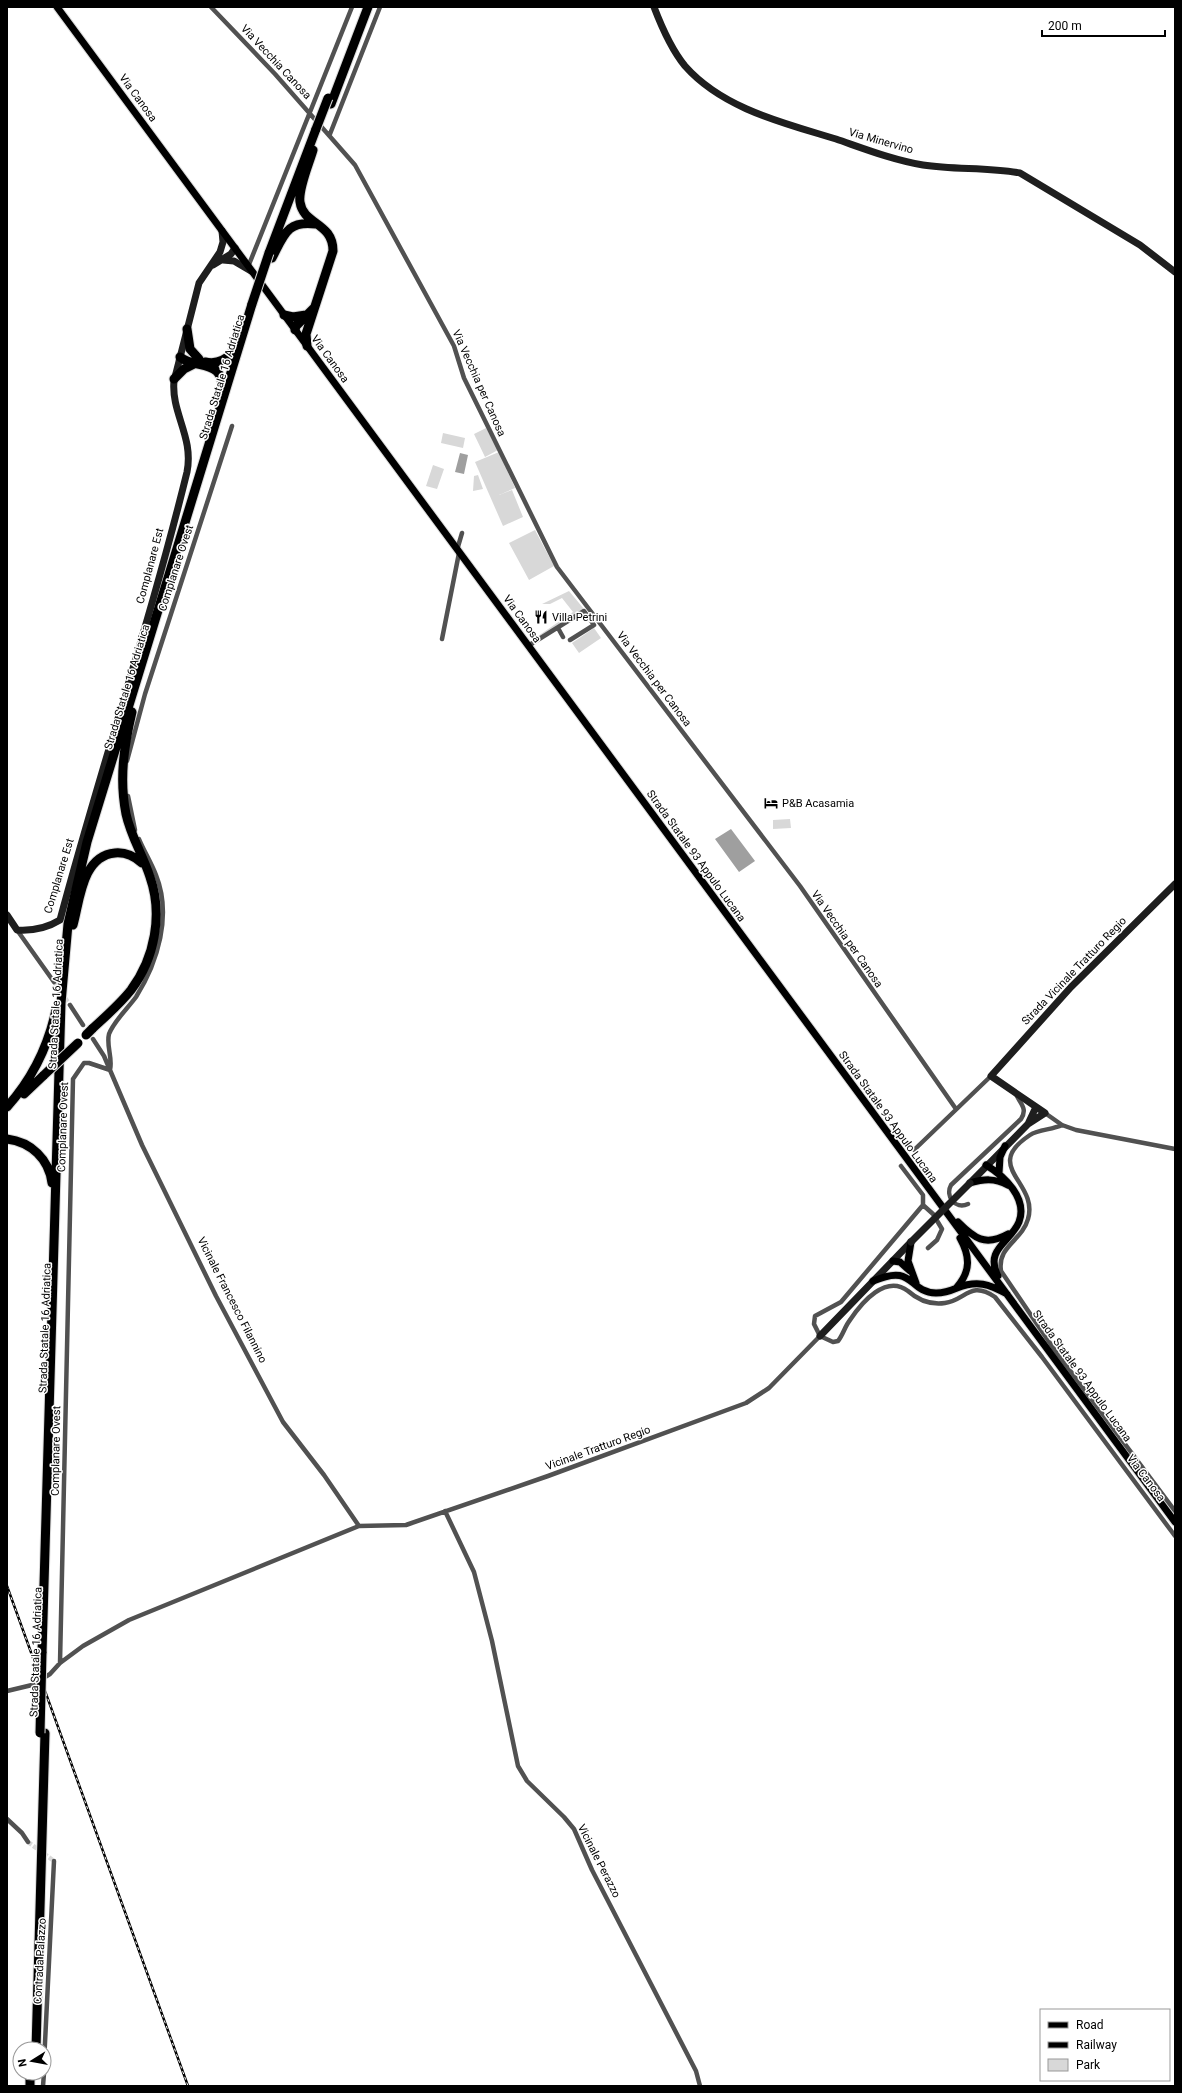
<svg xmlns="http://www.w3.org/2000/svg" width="1182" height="2093" font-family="Roboto,sans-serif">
  <rect width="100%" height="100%" fill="#fff"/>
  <path fill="#d8d8d8" d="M 486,428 L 498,450 L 485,457 L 474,434 Z
    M 443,433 L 465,438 L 463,448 L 441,443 Z
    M 499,452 L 515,488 L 499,495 L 512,490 L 523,517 L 503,526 L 475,462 Z
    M 433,465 L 444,469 L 437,489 L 426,486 Z
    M 478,475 L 483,489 L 473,491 L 474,476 Z
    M 535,530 L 554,566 L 529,580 L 509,543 Z
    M 569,591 L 584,609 L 535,641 L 521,623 L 523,622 L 533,634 L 538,636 L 573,612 L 562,598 L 550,604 L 542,604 Z
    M 594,628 L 601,638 L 579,653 L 572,643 Z
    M 790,819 L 791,828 L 773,829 L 773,820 Z"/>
  <path fill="#9f9f9f" d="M 460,453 L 468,455 L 464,474 L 455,472 Z
    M 731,829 L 755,861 L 739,872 L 715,839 Z"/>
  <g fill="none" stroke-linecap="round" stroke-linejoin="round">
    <path stroke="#d9d9d9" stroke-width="4.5" stroke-dasharray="4.5 2" stroke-linecap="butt" d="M 54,982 L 70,1005
      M 28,1842 L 54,1861"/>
    <g stroke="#dbdbdb" stroke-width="9">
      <path id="primary" d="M 57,7 L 1175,1522
        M 986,1165 C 1004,1176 1028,1198 1019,1222 C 1011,1242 984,1249 998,1276
        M 999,1173 L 1000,1157 L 1005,1146
        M 970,1183 C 984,1179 994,1178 1008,1185
        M 958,1222 C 974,1238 985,1247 1008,1234
        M 911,1242 L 908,1261 L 916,1283
        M 893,1261 L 900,1262 L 910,1271
        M 873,1281 C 915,1263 907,1292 936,1293 C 943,1293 950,1291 957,1288 C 977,1280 989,1284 1007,1294
        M 957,1287 C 971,1271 970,1256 960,1238"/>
    </g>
    <g stroke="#dbdbdb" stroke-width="11">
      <path id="highway" d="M 331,104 L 368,7
        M 269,253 L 316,129
        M 272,258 C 284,235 287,220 316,224
        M 284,315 L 293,317 L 306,315
        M 187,329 L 190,349 L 199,359
        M 295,330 L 296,326 L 314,308
        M 307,346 L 306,334 L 333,251 C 333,222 303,225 300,202 C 298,189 309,164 313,150
        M 180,357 C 195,370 227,358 221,393
        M 205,362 C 218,365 229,359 235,347
        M 174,379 L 184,369 L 196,363
        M 73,925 C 80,900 82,856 115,853 C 126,852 134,856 142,863
        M 92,1029 C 106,1016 120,1004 131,990 C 155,958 163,914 150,877 C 143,855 131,837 126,814 C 119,779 124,746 132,712
        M 24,1094 L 44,1075
        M 7,1107 C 33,1078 48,1047 56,1010
        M 7,1139 C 31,1142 49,1159 52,1183
        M 42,1653 L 61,1003 L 68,924 L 87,842 L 252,304
        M 36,2049 L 45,1733
        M 30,2086 L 30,2073"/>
    </g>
    <path stroke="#515151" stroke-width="4.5" d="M 211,7 L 275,74 L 355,165 L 454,346 L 464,378 L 557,567 L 800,886 L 956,1109
      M 330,134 L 380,7
      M 248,267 L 352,7
      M 457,550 L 462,533
      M 558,628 L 563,637
      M 442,639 L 459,553
      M 528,646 L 584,611 L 594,625 L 570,640
      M 127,761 L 145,694 L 232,426
      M 128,796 L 135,830
      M 17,930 L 54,982
      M 70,1005 L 83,1025
      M 93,1039 L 104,1056 L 142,1145 L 216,1296 L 283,1422 L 324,1475 L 359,1526
      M 110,1070 C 113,1058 106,1046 109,1034 C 114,1021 128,1008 136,997 C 158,962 172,915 156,875 C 151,862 144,851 139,839
      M 1045,1113 L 1062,1125 L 1076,1130 L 1175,1149
      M 1062,1125 C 1052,1130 1039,1129 1030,1135 C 981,1167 1039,1182 1028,1219 C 1022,1241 997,1246 1001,1271 L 1054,1349 L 1175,1511
      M 914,1150 L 991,1076
      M 968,1204 C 955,1210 945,1196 951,1185 L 1021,1119 C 1028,1108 1020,1104 1016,1094
      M 923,1205 L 933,1214 L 942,1229 L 937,1240 L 928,1248
      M 820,1336 L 833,1342 L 838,1341 C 843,1335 845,1326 850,1320 C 862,1302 886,1274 908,1291 C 918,1300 931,1305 945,1303 C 966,1300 970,1280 995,1297 L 1042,1357 L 1175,1536
      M 820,1336 L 814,1324 L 815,1316 L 841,1302 L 923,1205 L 923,1195 L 901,1166
      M 445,1511 L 474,1572 L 492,1641 L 518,1766 L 527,1781 L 564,1817 L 574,1829 L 592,1870 L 696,2071 L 700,2086
      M 60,1663 L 73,1079 L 84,1063 L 89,1063 L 110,1070
      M 7,1691 L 32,1685 L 50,1674 L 60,1663 L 83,1646 L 129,1620 L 359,1526 L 406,1525 L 548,1476 L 746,1403 L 769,1388 L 820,1336
      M 7,1819 L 22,1833 L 28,1842
      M 44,2063 L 54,1861
      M 43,2086 L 44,2073"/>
    <path stroke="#1e1e1e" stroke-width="7" d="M 654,7 C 662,28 671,49 685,66 C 723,109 784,123 836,139 C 865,149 893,160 923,165 C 955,170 988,167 1020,173 L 1140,245 L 1175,272
      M 223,260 L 234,261 L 251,271
      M 213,265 L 231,254 L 235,248
      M 7,915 L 17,930 C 32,931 47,928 60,920 C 100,770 150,623 187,472 C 194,437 171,413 174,381 L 199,283 L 220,252 L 223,242 L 222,231
      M 1028,1124 L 1036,1107
      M 970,1183 L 1028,1124 L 1045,1113 L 991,1076 L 1071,987 L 1175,884
      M 820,1336 L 911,1242"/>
    <use href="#primary" stroke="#000" stroke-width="7"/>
    <use href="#highway" stroke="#000" stroke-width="9"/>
    <g stroke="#000" stroke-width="2.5">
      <path id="rail" d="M 7,1586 L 188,2086"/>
    </g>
    <use href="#rail" stroke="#fff" stroke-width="1" stroke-dasharray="3" stroke-linecap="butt"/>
    <g stroke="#dbdbdb" stroke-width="11" stroke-linecap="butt">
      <path id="highway-bridge" d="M 316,129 L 328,98
        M 252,304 L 269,253
        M 86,1035 L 92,1029
        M 44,1075 L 78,1043
        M 40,1733 L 42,1653"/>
    </g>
    <path stroke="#1e1e1e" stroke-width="7" d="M 911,1242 L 970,1183"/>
    <use href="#highway-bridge" stroke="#000" stroke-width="9"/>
  </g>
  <defs>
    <g id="restaurant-bare" transform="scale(1.08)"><path d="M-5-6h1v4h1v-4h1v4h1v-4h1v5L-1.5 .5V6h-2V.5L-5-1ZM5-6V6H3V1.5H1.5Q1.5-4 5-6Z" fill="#000" stroke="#fff" stroke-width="2.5" paint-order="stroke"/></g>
    <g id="hotel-bare" transform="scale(1.08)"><path d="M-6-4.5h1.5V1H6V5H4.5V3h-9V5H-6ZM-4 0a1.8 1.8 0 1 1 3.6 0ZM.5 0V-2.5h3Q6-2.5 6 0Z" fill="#000" stroke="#fff" stroke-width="2.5" paint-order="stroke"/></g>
  </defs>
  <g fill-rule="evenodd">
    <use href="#restaurant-bare" x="541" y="617"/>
    <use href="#hotel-bare" x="771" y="803"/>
  </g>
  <g text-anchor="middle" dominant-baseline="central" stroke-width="3" stroke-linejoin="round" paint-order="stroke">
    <g font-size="11" fill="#000" stroke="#fff">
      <text transform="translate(276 62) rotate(47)">Via Vecchia Canosa</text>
      <text transform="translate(138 98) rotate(54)">Via Canosa</text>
      <text transform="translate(881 141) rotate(16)">Via Minervino</text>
      <text transform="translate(330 359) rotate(54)">Via Canosa</text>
      <text transform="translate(222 377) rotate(-73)">Strada Statale 16 Adriatica</text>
      <text transform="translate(479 383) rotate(66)">Via Vecchia per Canosa</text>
      <text transform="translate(150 566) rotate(-75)">Complanare Est</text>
      <text transform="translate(176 568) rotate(-72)">Complanare Ovest</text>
      <text transform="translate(522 619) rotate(54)">Via Canosa</text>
      <text transform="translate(654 679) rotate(53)">Via Vecchia per Canosa</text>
      <text transform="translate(127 687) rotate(-73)">Strada Statale 16 Adriatica</text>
      <text transform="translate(696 856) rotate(54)">Strada Statale 93 Appulo Lucana</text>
      <text transform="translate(59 876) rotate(-73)">Complanare Est</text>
      <text transform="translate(847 939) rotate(55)">Via Vecchia per Canosa</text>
      <text transform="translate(1074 971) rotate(-46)">Strada Vicinale Tratturo Regio</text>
      <text transform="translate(56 1004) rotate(-87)">Strada Statale 16 Adriatica</text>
      <text transform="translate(888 1117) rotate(54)">Strada Statale 93 Appulo Lucana</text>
      <text transform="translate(63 1127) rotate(-88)">Complanare Ovest</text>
      <text transform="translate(232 1300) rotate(63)">Vicinale Francesco Filannino</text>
      <text transform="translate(45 1328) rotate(-88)">Strada Statale 16 Adriatica</text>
      <text transform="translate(1082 1376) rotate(54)">Strada Statale 93 Appulo Lucana</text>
      <text transform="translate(598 1448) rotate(-20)">Vicinale Tratturo Regio</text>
      <text transform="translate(56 1451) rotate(-89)">Complanare Ovest</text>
      <text transform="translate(1146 1478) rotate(53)">Via Canosa</text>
      <text transform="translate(36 1652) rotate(-88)">Strada Statale 16 Adriatica</text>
      <text transform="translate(599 1861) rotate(63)">Vicinale Perazzo</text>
      <text transform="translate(40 1961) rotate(-87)">Contrada Palazzo</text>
    </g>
    <g font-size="11" fill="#000" stroke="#fff" text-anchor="start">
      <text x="552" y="617">Villa Petrini</text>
      <text x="782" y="803">P&amp;B Acasamia</text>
    </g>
  </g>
  <rect width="1182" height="2093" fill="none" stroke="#000000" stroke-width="16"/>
  <rect x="1040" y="2009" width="130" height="72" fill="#ffffff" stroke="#999999"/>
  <rect x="1048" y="2022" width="20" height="6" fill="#000000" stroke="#999999"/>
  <text x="1076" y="2029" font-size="12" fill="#000000">Road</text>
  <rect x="1048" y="2042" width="20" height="6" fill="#000000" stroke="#999999"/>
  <text x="1076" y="2049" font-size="12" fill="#000000">Railway</text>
  <rect x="1048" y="2059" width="20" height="12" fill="#d8d8d8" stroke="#999999"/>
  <text x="1076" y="2069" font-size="12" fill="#000000">Park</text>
  <g transform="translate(32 2061) rotate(259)"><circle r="19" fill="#ffffff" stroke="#999999"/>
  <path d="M0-3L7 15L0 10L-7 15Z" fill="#000000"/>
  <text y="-6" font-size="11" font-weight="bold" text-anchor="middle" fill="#000000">N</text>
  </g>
  <path d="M1042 30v6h123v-6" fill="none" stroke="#000000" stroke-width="2"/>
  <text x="1048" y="30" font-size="12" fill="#000000" stroke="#ffffff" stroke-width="3" paint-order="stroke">200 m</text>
</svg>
